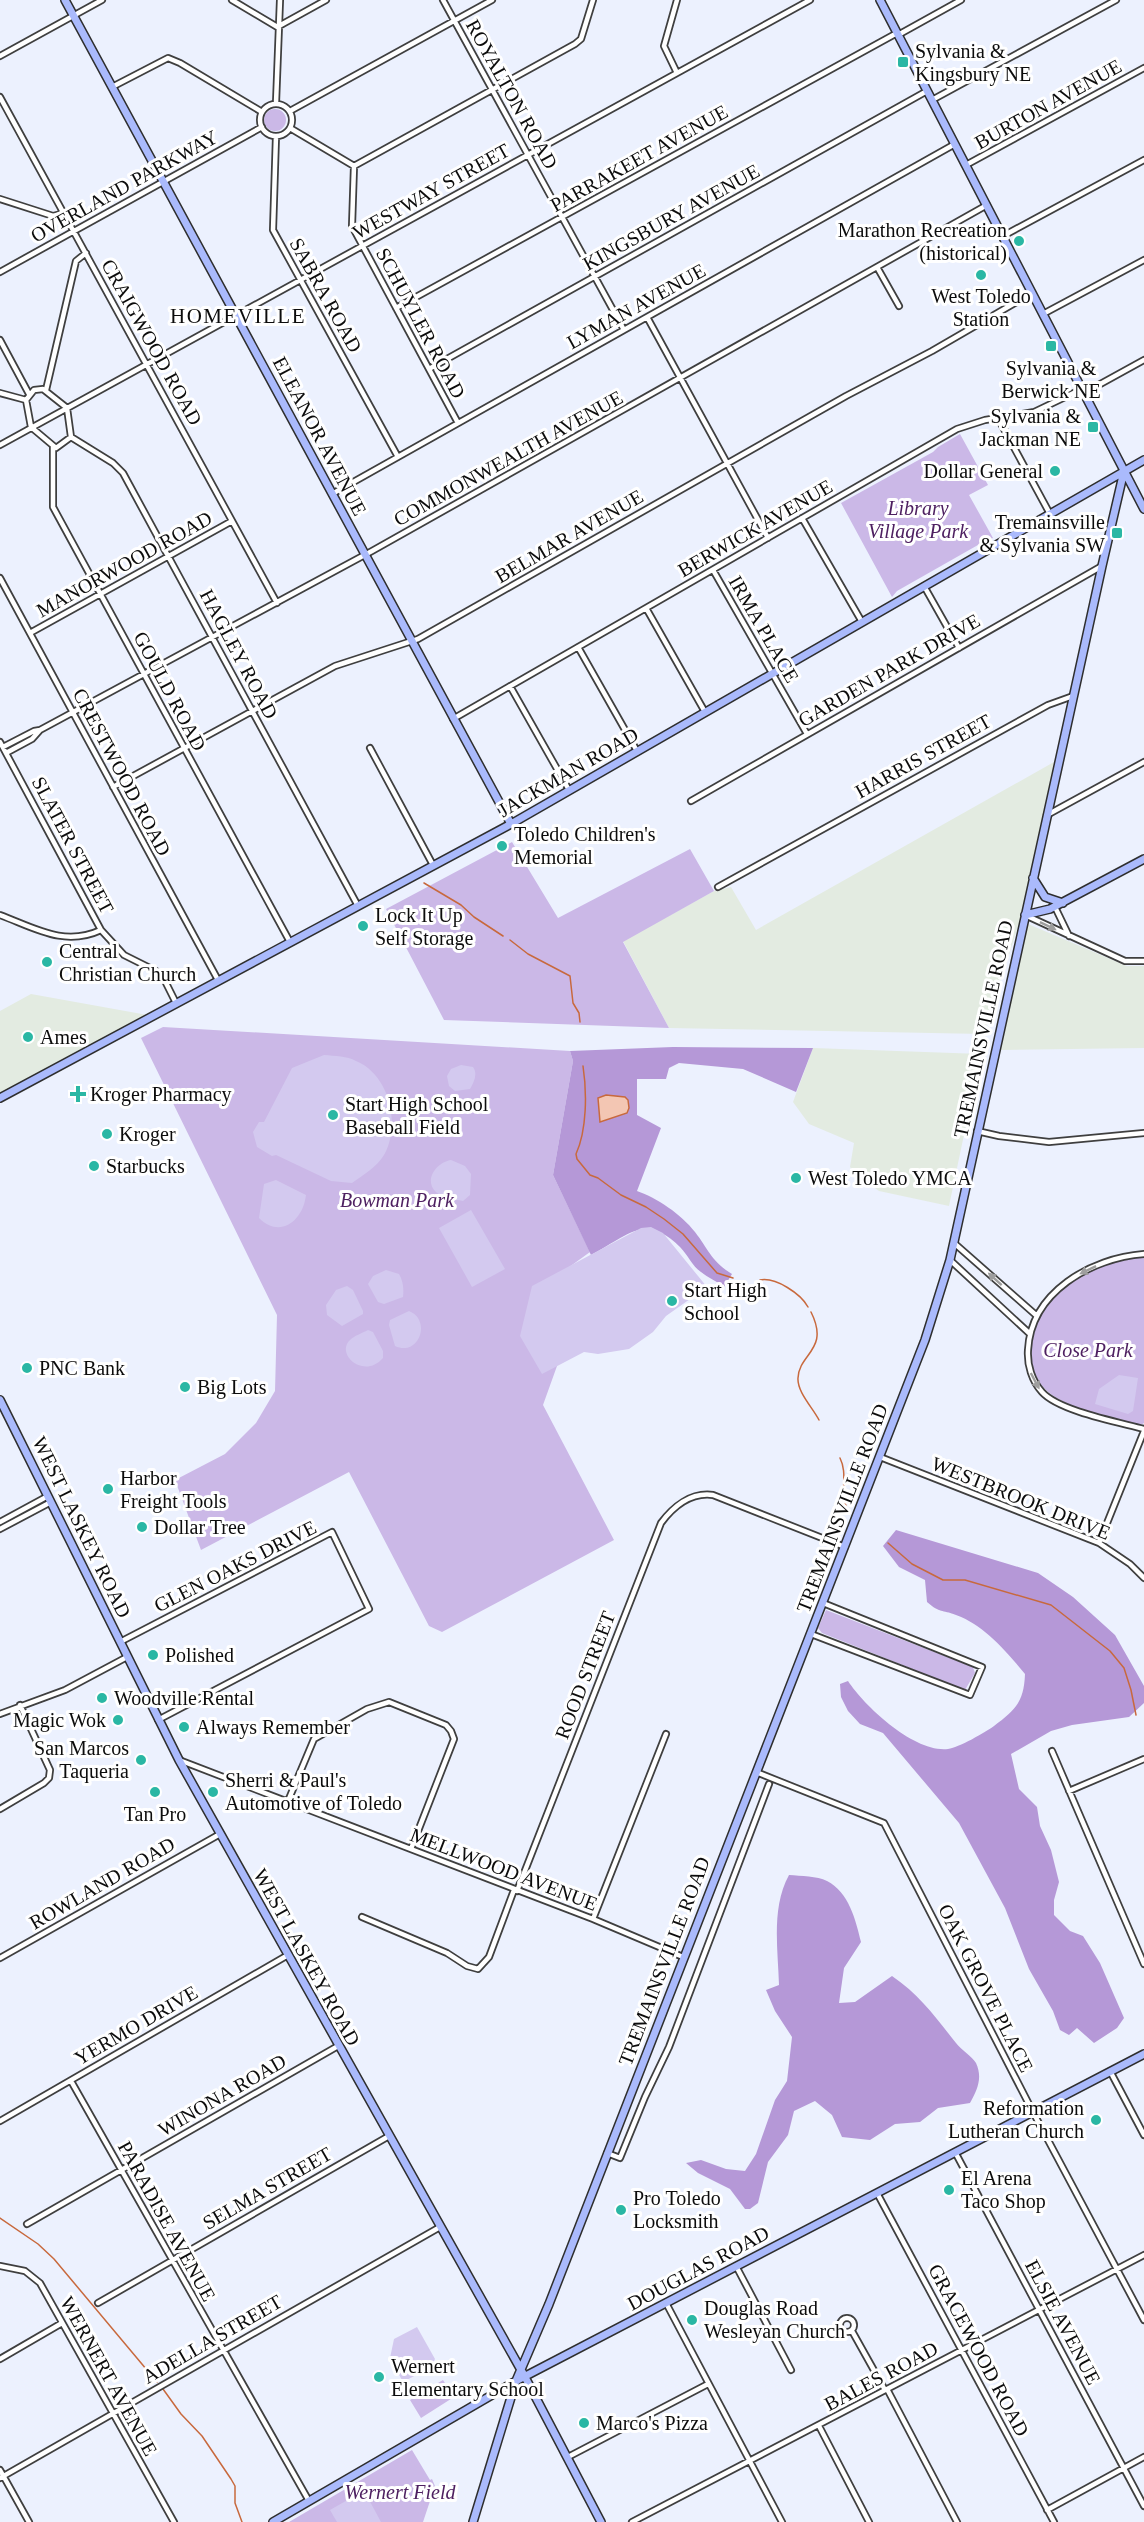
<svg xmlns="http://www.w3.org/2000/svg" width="1144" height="2522" font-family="Georgia,serif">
  <rect width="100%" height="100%" fill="#ecf1fe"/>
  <path fill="#e3ebe1" d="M 1054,762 L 1020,920 L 984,1034 L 669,1028 L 623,941 L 714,891 L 731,887 L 756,930 Z
    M 1028,924 L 1127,966 L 1144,966 L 1144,1048 L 1001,1050 Z
    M 31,994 L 153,1016 L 0,1098 L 0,1011 Z
    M 813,1048 L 981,1054 L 949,1206 L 879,1191 L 857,1175 L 850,1167 L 854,1143 L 809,1124 L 793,1102 Z"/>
  <path fill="#cbb8e7" d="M264 120a11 11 0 1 1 22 0a11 11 0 1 1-22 0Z
    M 960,434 L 988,485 L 969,495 L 993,538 L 985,541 L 897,591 L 892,597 L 841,503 L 933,452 L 938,447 Z
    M 512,842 L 558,918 L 690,849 L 714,891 L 623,942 L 669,1028 L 444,1020 L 386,909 Z
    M 163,1027 L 570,1051 L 573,1061 L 553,1175 L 590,1252 L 539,1289 L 528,1314 L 557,1366 L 543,1405 L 614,1540 L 442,1632 L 429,1626 L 349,1472 L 201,1550 L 175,1480 L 225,1454 L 256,1423 L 275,1391 L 277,1315 L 141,1038 Z
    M 1144,1255 L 1144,1423 L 1141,1425 C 1116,1421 1061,1407 1044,1388 C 1033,1376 1030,1360 1032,1345 C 1040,1286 1092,1264 1144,1255 Z
    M 826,1610 L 973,1667 L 975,1673 L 965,1690 L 822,1633 L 818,1628 Z
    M 443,2380 L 454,2397 L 421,2418 L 410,2400 Z
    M 412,2450 L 430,2480 L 432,2479 L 435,2486 L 423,2522 L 289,2522 Z"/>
  <path fill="#b598d7" d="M 673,1047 L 813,1048 L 796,1092 L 743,1069 L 679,1063 L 669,1068 L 666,1079 L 637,1079 L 637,1115 L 661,1128 L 637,1191 C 657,1198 681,1214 695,1232 C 709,1250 711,1261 732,1274 L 724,1287 C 717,1281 708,1278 701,1272 C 692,1266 688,1255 680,1247 C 645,1212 627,1236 591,1255 L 553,1175 L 573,1061 L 570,1051 Z
    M 896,1530 L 1038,1573 L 1073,1597 L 1115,1635 L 1144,1686 L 1144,1703 L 1129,1717 L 1072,1725 L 1051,1731 L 1011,1754 L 1019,1789 L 1037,1807 L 1040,1826 L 1051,1850 L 1059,1882 L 1054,1900 L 1054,1915 L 1070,1931 L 1083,1936 L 1100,1963 L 1124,2018 L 1117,2028 L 1094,2043 L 1077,2028 L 1069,2035 L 1060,2030 L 1053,2011 L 1029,1969 L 1005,1908 L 959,1823 L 883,1733 L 860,1724 L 848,1711 L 841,1697 L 840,1684 L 848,1681 C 865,1707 915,1753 948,1749 C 960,1747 984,1733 994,1726 C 1016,1710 1024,1701 1025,1674 C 1007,1652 984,1625 956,1615 C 941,1609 941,1614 927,1602 L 925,1580 L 899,1567 L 883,1546 Z
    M 789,1875 C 801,1876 817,1876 827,1881 C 849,1892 856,1921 861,1942 L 844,1968 L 839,2003 L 855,2002 L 892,1976 C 920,1995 936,2018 956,2043 C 961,2050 972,2056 976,2063 C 983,2078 977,2090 970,2103 L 938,2108 L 920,2122 L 895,2124 L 870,2140 L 842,2137 L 832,2115 L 815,2101 L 794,2111 L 788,2135 L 768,2162 L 758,2203 L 750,2209 L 745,2209 L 730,2189 L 698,2173 L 686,2163 L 701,2160 L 726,2169 L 745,2171 L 756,2154 L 775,2100 L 787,2081 L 792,2037 L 775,2011 L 766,1990 L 779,1985 C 778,1949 771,1908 789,1875 Z"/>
  <path fill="#d3c9ef" d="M 324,1055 C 335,1056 347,1056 356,1061 C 390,1075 401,1125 384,1155 C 377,1167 363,1175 352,1183 L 331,1181 L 276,1155 L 272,1156 L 257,1147 L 253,1132 L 259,1122 L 264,1122 L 292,1068 Z
    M 461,1065 L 473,1067 C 478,1074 474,1082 470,1089 L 455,1091 L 449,1086 L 447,1076 L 451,1069 Z
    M 451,1160 L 465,1166 L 471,1174 L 470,1195 L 463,1201 C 454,1199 443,1199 436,1192 C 423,1180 437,1162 451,1160 Z
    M 276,1180 L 306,1195 C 303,1221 280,1239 259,1218 L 264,1184 Z
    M 471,1210 L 505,1269 L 472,1287 L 439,1228 Z
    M 651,1227 L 663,1233 L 707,1287 L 666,1316 L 653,1332 L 629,1349 L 598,1354 L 584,1352 L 542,1374 L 520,1336 L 532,1286 L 641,1228 Z
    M 386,1270 L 399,1274 C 403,1281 404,1288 403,1297 L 384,1304 L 378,1302 L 368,1284 L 373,1276 Z
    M 347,1286 L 353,1290 L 363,1311 L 363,1314 L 342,1326 L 327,1315 L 326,1305 L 336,1290 Z
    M 409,1311 C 432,1320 419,1357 395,1346 L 389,1325 L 390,1320 Z
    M 368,1330 L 373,1332 L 383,1351 L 383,1358 C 364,1380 335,1354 350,1340 C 354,1336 362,1333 368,1330 Z
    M 1119,1375 L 1138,1378 L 1133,1411 L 1128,1414 L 1095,1404 L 1099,1389 Z
    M 417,2327 L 435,2359 L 431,2367 L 403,2382 L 390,2358 L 394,2339 Z
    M 358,2494 L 367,2496 L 381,2522 L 337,2522 L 330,2510 Z"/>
  <path fill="#f3c6b3" stroke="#c8693d" stroke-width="1.5" d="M 606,1095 L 625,1097 L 628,1100 L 629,1108 L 627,1113 L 600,1122 L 598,1098 Z"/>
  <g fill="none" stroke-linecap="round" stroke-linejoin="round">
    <path stroke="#c8693d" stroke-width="1.5" d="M 424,883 L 461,905 L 474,917 L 503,936
      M 510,940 L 528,954 L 570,976 L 573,1003 L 579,1013 L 580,1022
      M 583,1066 C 587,1092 587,1130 576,1154 L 577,1159 L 590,1175 L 598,1178 L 621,1195 L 646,1207 L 664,1219 L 683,1234 L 717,1273 L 733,1278
      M 760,1280 C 776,1277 801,1294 808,1307
      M 811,1312 C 830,1350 799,1353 798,1378 C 797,1392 813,1408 819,1420
      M 840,1458 C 848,1474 840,1490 846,1506
      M 888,1543 L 912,1564 L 943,1580 L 965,1580 L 1051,1605 L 1110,1651 L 1124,1668 L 1131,1690 L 1136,1715
      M 0,2218 L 38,2244 L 54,2259 L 157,2382
      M 163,2389 L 181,2414 L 202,2436 L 231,2479 L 235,2486 L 235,2503 L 242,2522"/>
    <g stroke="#3f3f3f" stroke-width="8">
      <path id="street" d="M 232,0 L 279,28
        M 443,0 L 624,330
        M 677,0 L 664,46 L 677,73
        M 279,26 L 326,0
        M 898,35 L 961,0
        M 0,56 L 102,0
        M 112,87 L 168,58 L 180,63 L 262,112
        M 0,97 L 277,603
        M 932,100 L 1116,0
        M 276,103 L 280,0
        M260 120a16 16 0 1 1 32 0a16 16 0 1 1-32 0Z
        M 290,111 L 492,0
        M 290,128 L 354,166
        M 276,136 L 273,230 L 398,457
        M 966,165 L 1144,68
        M 354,166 L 575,44 L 581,39 L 593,0
        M 354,166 L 352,226 L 458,423
        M 0,199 L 53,216 L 64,213
        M 1003,236 L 1144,160
        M 877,267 L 899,306
        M 0,272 L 262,127
        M 396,308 L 897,33
        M 1043,314 L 1144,260
        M 647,317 L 768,538
        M 0,340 L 29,394
        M 429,369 L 927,91
        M 43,389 L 67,408 L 71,437 L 56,448 L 31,427 L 26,400 L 34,390 Z
        M 46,390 L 76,261 L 86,253
        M 0,393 L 26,400
        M 1084,393 L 1144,360
        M 998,418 L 1050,514
        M 71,437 L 113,463 L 123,473 L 358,906
        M 0,445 L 810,0
        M 53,447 L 53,507 L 290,942
        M 332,494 L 955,144
        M 802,518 L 862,622
        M 713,570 L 807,734
        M 0,578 L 218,980
        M 924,586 L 959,648
        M 646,608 L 705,712
        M 30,633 L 232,521
        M 578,647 L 637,751
        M 510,686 L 569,790
        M 453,719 L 957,429 L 985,420 L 1034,412 L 1082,389
        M 0,742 L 101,930 L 124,955 L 156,971 L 164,979 L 176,1003
        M 3,747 L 34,731 L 40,730
        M 370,748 L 433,865
        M 6,753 L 32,739 L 40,730 L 372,551 L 987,205
        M 113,787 L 335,666 L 418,639 L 846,396 L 932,351 L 1032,293
        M 691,801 L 1102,566
        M 1047,815 L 1144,762
        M 718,887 L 1048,705 L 1073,696
        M 1055,907 L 1069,936
        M 0,915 C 35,928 64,947 101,930
        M 1025,915 L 1125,961 L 1144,961
        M 977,1131 L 999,1136 L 1049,1142 L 1144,1133
        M 954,1243 L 1037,1316
        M 1144,1254 C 1091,1258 1031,1292 1028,1350 C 1027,1365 1032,1381 1042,1392 C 1059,1411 1118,1422 1144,1429
        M 950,1260 L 1029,1333
        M 880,1457 L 1099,1543 L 1130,1564 L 1144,1578
        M 0,1522 L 48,1496
        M 0,1529 L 51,1502
        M 1099,1543 L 1144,1431
        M 811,1634 L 970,1695 L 982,1667 L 823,1603
        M 120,1642 L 332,1532 L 369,1609 L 158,1720
        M 0,1714 L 65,1690 L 127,1657
        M 1052,1751 L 1144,1964
        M 179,1760 L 593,1919 L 683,1957
        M 756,1772 L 884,1823 L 1033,2112 L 1144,2320
        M 1069,1791 L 1144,1759
        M 288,1801 L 314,1739 L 367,1709 L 389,1702 L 446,1725 L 451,1731 L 454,1739 L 411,1849
        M 0,1809 L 44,1783 L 49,1778 L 50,1770 L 20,1705
        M 517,1891 L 661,1523 C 673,1507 691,1492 713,1495 L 845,1547
        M 362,1917 L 447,1953 L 467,1966 L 478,1969 L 489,1957 L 514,1890
        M 593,1919 L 666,1734
        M 0,1958 L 220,1834
        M 1110,2071 L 1144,2135
        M 71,2081 L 309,2501
        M 0,2121 L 288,1955
        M 955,2152 L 1144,2506
        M 607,2153 L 620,2158 L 645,2097 L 669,2047 L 769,1784
        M 877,2193 L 1054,2522
        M 27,2224 L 338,2046
        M 0,2266 L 25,2271 L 40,2283 L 174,2522
        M 736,2266 L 791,2370
        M 98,2303 L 389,2136
        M 666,2303 L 782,2522
        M840 2325a7 7 0 1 1 14 0a7 7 0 1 1-14 0Z
        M 852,2331 L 885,2390
        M 0,2359 L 62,2323
        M 887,2389 L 957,2522
        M 819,2426 L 869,2522
        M 568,2457 L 708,2384
        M 0,2470 L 29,2522
        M 0,2478 L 440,2227
        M 1047,2510 L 1144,2457
        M 632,2522 L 1144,2255"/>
    </g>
    <g stroke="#2e2e2e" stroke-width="10">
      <path id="secondary" d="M 65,0 L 511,824
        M 880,0 L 1144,509
        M 1033,878 L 1045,897 L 1063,903
        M 1025,915 L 1050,909 L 1144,859
        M 0,1098 L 511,824 L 1144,460
        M 0,1400 L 179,1760 L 525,2377 L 601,2522
        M 273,2522 L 516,2381 L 1144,2054
        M 473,2522 L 516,2381 L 549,2304 L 925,1340 L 950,1260 L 1102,566 L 1124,471"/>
    </g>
    <use href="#street" stroke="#fff" stroke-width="4.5"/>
    <use href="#secondary" stroke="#aabafc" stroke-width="7"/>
  </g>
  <defs><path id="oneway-solid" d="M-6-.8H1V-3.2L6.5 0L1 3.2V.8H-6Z" transform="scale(1.5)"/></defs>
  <g fill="#9e9e9e">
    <use href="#oneway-solid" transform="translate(1048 926) rotate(26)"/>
    <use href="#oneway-solid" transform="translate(1088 1270) rotate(154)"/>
    <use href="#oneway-solid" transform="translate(995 1279) rotate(-138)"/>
    <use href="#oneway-solid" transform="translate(1035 1381) rotate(62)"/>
  </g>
  <g fill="#2ab7a4" stroke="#fff" stroke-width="2">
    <rect x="897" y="56" width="12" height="12" rx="3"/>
    <circle cx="1019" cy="241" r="6"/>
    <circle cx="981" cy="275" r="6"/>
    <rect x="1045" y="340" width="12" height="12" rx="3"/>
    <rect x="1087" y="421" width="12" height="12" rx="3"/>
    <circle cx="1055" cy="471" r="6"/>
    <rect x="1111" y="527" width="12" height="12" rx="3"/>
    <circle cx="502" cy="846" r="6"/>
    <circle cx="363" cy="926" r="6"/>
    <circle cx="47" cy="962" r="6"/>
    <circle cx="28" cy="1037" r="6"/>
    <path d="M75 1085h6v6h6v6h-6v6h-6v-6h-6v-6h6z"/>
    <circle cx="333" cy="1115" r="6"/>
    <circle cx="107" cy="1134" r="6"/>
    <circle cx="94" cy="1166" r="6"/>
    <circle cx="796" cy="1178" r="6"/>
    <circle cx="672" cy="1301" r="6"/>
    <circle cx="27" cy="1368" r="6"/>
    <circle cx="185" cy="1387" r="6"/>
    <circle cx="108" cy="1489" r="6"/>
    <circle cx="142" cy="1527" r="6"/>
    <circle cx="153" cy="1655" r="6"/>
    <circle cx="102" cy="1698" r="6"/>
    <circle cx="118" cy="1720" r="6"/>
    <circle cx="184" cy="1727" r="6"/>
    <circle cx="141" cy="1760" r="6"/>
    <circle cx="155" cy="1792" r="6"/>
    <circle cx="213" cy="1792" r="6"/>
    <circle cx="1096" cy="2120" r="6"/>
    <circle cx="949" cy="2190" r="6"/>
    <circle cx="621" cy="2210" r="6"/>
    <circle cx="692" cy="2320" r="6"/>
    <circle cx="379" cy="2377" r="6"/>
    <circle cx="584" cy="2423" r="6"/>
  </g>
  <g text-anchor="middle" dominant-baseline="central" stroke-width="6" stroke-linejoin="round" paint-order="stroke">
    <g font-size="20" fill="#0c0c0c" stroke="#fff" text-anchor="start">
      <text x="915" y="51">Sylvania &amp;<tspan x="915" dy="23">Kingsbury NE</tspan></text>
      <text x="1007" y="230" text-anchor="end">Marathon Recreation<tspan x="1007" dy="23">(historical)</tspan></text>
      <text x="981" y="296" text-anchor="middle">West Toledo<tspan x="981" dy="23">Station</tspan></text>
      <text x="1051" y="368" text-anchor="middle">Sylvania &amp;<tspan x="1051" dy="23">Berwick NE</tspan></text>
      <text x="1081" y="416" text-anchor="end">Sylvania &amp;<tspan x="1081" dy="23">Jackman NE</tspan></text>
      <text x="1043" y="471" text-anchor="end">Dollar General</text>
      <text x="1105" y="522" text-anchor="end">Tremainsville<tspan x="1105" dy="23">&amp; Sylvania SW</tspan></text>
      <text x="514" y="834">Toledo Children's<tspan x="514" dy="23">Memorial</tspan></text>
      <text x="375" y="915">Lock It Up<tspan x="375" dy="23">Self Storage</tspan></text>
      <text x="59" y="951">Central<tspan x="59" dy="23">Christian Church</tspan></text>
      <text x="40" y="1037">Ames</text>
      <text x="90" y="1094">Kroger Pharmacy</text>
      <text x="345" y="1104">Start High School<tspan x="345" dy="23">Baseball Field</tspan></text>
      <text x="119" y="1134">Kroger</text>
      <text x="106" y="1166">Starbucks</text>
      <text x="808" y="1178">West Toledo YMCA</text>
      <text x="684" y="1290">Start High<tspan x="684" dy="23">School</tspan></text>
      <text x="39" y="1368">PNC Bank</text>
      <text x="197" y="1387">Big Lots</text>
      <text x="120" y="1478">Harbor<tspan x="120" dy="23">Freight Tools</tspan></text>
      <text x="154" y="1527">Dollar Tree</text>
      <text x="165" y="1655">Polished</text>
      <text x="114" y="1698">Woodville Rental</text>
      <text x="106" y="1720" text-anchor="end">Magic Wok</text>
      <text x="196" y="1727">Always Remember</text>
      <text x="129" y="1748" text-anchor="end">San Marcos<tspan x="129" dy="23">Taqueria</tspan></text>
      <text x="225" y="1780">Sherri &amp; Paul's<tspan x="225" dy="23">Automotive of Toledo</tspan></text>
      <text x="155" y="1814" text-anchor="middle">Tan Pro</text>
      <text x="1084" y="2108" text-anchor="end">Reformation<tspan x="1084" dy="23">Lutheran Church</tspan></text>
      <text x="961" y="2178">El Arena<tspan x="961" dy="23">Taco Shop</tspan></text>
      <text x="633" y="2198">Pro Toledo<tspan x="633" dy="23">Locksmith</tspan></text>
      <text x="704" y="2308">Douglas Road<tspan x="704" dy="23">Wesleyan Church</tspan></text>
      <text x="391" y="2366">Wernert<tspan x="391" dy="23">Elementary School</tspan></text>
      <text x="596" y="2423">Marco's Pizza</text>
    </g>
    <g font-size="20" fill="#0c0c0c" stroke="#fff">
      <text transform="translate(512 94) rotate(61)">ROYALTON ROAD</text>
      <text transform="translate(1048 104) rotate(-29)">BURTON AVENUE</text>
      <text transform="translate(639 158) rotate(-29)">PARRAKEET AVENUE</text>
      <text transform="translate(124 186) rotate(-29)">OVERLAND PARKWAY</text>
      <text transform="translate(431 191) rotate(-29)">WESTWAY STREET</text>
      <text transform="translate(671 217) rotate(-29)">KINGSBURY AVENUE</text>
      <text transform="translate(326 295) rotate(61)">SABRA ROAD</text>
      <text transform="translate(636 306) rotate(-29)">LYMAN AVENUE</text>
      <text transform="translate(421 323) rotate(62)">SCHUYLER ROAD</text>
      <text transform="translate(152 342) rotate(61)">CRAIGWOOD ROAD</text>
      <text transform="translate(320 436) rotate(62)">ELEANOR AVENUE</text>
      <text transform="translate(508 458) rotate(-29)">COMMONWEALTH AVENUE</text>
      <text transform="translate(755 528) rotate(-30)">BERWICK AVENUE</text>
      <text transform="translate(569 536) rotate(-30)">BELMAR AVENUE</text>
      <text transform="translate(124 564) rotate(-29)">MANORWOOD ROAD</text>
      <text transform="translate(764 629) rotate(60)">IRMA PLACE</text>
      <text transform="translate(239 654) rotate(62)">HAGLEY ROAD</text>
      <text transform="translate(889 670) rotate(-30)">GARDEN PARK DRIVE</text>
      <text transform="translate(170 691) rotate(62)">GOULD ROAD</text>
      <text transform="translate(923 756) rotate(-29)">HARRIS STREET</text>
      <text transform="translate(122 772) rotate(62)">CRESTWOOD ROAD</text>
      <text transform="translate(568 772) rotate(-30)">JACKMAN ROAD</text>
      <text transform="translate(73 845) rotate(62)">SLATER STREET</text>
      <text transform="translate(983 1029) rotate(-78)">TREMAINSVILLE ROAD</text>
      <text transform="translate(1021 1498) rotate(22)">WESTBROOK DRIVE</text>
      <text transform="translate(842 1508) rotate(-69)">TREMAINSVILLE ROAD</text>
      <text transform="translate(82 1527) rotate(64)">WEST LASKEY ROAD</text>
      <text transform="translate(235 1566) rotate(-27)">GLEN OAKS DRIVE</text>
      <text transform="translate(585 1675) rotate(-69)">ROOD STREET</text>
      <text transform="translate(504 1869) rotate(21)">MELLWOOD AVENUE</text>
      <text transform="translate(102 1883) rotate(-30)">ROWLAND ROAD</text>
      <text transform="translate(307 1957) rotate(61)">WEST LASKEY ROAD</text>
      <text transform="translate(664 1961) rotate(-69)">TREMAINSVILLE ROAD</text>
      <text transform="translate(986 1988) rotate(63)">OAK GROVE PLACE</text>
      <text transform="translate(136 2025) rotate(-30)">YERMO DRIVE</text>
      <text transform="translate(222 2095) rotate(-30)">WINONA ROAD</text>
      <text transform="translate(267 2188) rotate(-30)">SELMA STREET</text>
      <text transform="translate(167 2221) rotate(61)">PARADISE AVENUE</text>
      <text transform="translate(698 2268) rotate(-28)">DOUGLAS ROAD</text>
      <text transform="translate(1063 2322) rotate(62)">ELSIE AVENUE</text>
      <text transform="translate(212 2339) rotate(-30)">ADELLA STREET</text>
      <text transform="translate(979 2350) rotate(62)">GRACEWOOD ROAD</text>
      <text transform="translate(109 2376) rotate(61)">WERNERT AVENUE</text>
      <text transform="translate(881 2376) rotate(-28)">BALES ROAD</text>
    </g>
    <g font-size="20" font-style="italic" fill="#4e2061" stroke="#fff">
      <text x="918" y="508">Library<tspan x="918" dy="23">Village Park</tspan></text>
      <text x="397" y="1200">Bowman Park</text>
      <text x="1088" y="1350">Close Park</text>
      <text x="400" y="2492">Wernert Field</text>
    </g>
    <g font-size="21" letter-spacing="1.5" fill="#0c0c0c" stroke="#fff">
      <text x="238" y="316">HOMEVILLE</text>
    </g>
  </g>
</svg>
